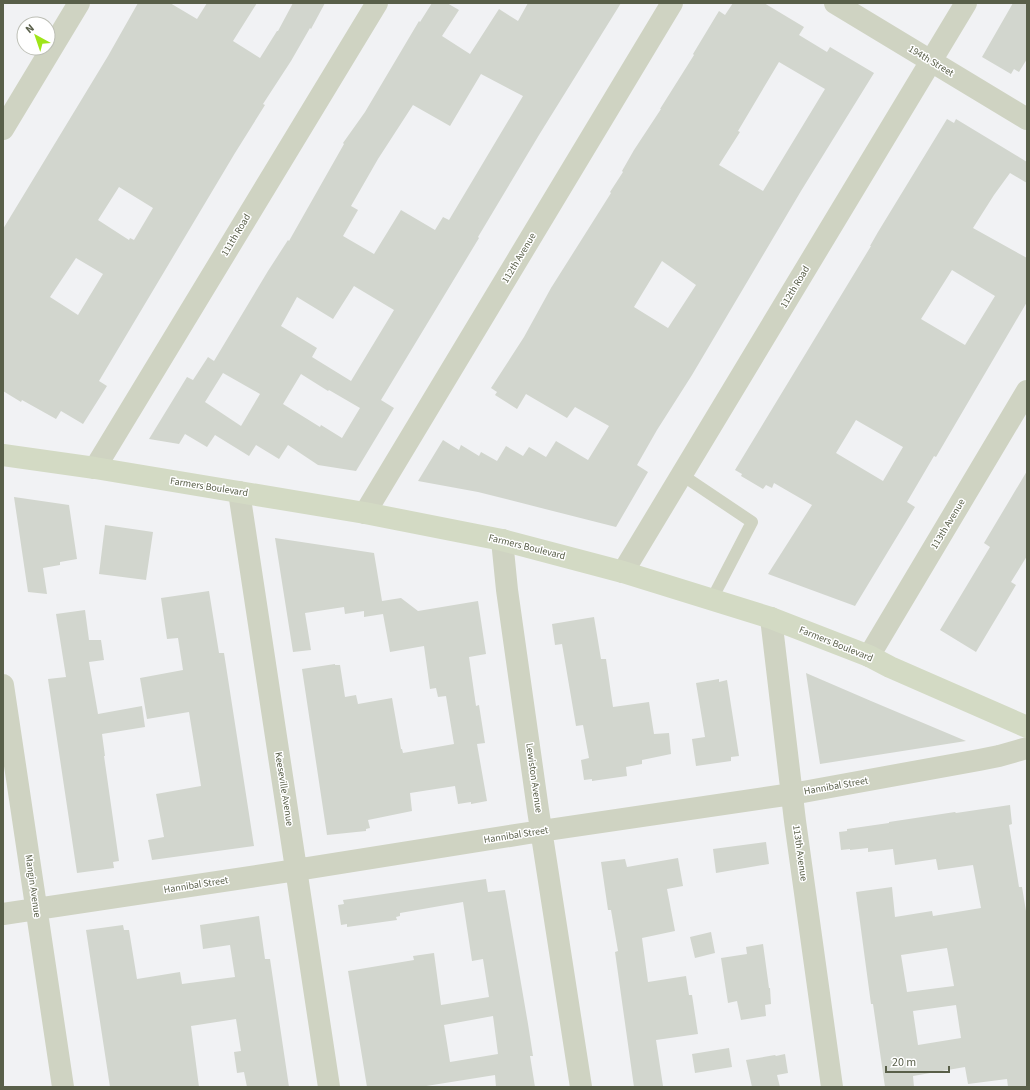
<svg xmlns="http://www.w3.org/2000/svg" width="1030" height="1090" font-family="'Source Sans 3',sans-serif">
  <rect width="100%" height="100%" fill="#f1f2f4"/>
  <path fill="#d2d6ce" fill-rule="evenodd" d="M 138,3 L 170,3 L 197,19 L 207,3 L 257,3 L 233,41 L 260,58 L 277,31 L 278,31 L 293,3 L 325,3 L 311,29 L 310,28 L 291,61 L 263,104 L 265,105 L 235,153 L 99,381 L 107,386 L 83,424 L 61,411 L 56,419 L 22,400 L 21,402 L 3,391 L 3,229 L 108,56 ZM 119,187 L 153,208 L 134,240 L 130,238 L 129,240 L 98,220 ZM 76,258 L 103,274 L 78,315 L 50,297 Z
    M 432,3 L 447,3 L 459,10 L 442,36 L 470,54 L 499,9 L 518,21 L 528,3 L 621,3 L 539,135 L 478,237 L 479,238 L 381,400 L 394,408 L 356,471 L 318,465 L 288,445 L 279,459 L 256,445 L 249,456 L 215,435 L 207,447 L 185,434 L 179,444 L 149,439 L 187,377 L 193,380 L 208,357 L 214,361 L 268,271 L 288,240 L 289,241 L 344,144 L 343,143 L 365,112 L 419,21 L 420,22 ZM 481,74 L 523,96 L 449,220 L 443,217 L 435,230 L 401,210 L 374,254 L 343,236 L 358,210 L 351,206 L 378,159 L 413,105 L 450,126 ZM 354,286 L 394,310 L 351,381 L 312,357 L 317,348 L 281,326 L 297,297 L 333,319 ZM 223,373 L 260,394 L 241,426 L 205,402 ZM 301,374 L 328,391 L 329,390 L 360,408 L 342,438 L 321,425 L 320,427 L 283,404 Z
    M 733,3 L 764,3 L 804,27 L 799,35 L 827,52 L 830,47 L 874,73 L 801,191 L 692,375 L 657,430 L 637,465 L 648,472 L 616,527 L 478,492 L 418,481 L 443,440 L 459,450 L 461,445 L 479,456 L 481,452 L 497,461 L 506,446 L 523,456 L 529,447 L 546,457 L 556,441 L 588,460 L 609,426 L 575,407 L 567,418 L 526,394 L 517,409 L 495,395 L 497,392 L 491,388 L 524,337 L 551,288 L 611,193 L 610,192 L 623,172 L 622,171 L 634,150 L 661,109 L 660,109 L 694,55 L 693,54 L 719,11 L 725,15 ZM 779,62 L 825,89 L 763,191 L 719,165 L 740,132 L 738,131 ZM 662,261 L 696,285 L 668,328 L 634,307 Z
    M 1013,3 L 1027,3 L 1027,59 L 1019,72 L 1014,69 L 1011,74 L 982,57 Z
    M 947,119 L 954,123 L 956,119 L 1027,162 L 1027,183 L 1010,173 L 994,195 L 973,228 L 1027,258 L 1027,302 L 936,457 L 934,456 L 907,502 L 915,507 L 855,606 L 768,574 L 812,505 L 774,483 L 772,488 L 766,485 L 763,489 L 741,476 L 742,474 L 735,470 L 871,246 L 870,246 L 878,232 ZM 952,270 L 995,296 L 965,345 L 921,319 ZM 856,420 L 903,447 L 883,481 L 836,453 Z
    M 1027,471 L 1027,556 L 1011,582 L 1016,585 L 976,652 L 940,630 L 990,547 L 984,543 Z
    M 14,497 L 69,505 L 77,559 L 60,562 L 60,565 L 43,568 L 47,594 L 28,592 Z
    M 105,525 L 153,532 L 146,580 L 99,574 Z
    M 275,538 L 374,553 L 382,601 L 401,598 L 418,611 L 478,601 L 486,654 L 469,657 L 476,706 L 479,705 L 485,743 L 477,744 L 487,801 L 471,804 L 471,802 L 458,804 L 455,786 L 410,793 L 412,811 L 368,820 L 370,828 L 366,829 L 366,831 L 327,835 L 302,669 L 335,664 L 335,665 L 340,665 L 345,697 L 356,695 L 358,704 L 392,698 L 401,749 L 402,749 L 403,753 L 454,744 L 446,696 L 438,697 L 436,688 L 430,689 L 424,646 L 390,652 L 383,614 L 364,617 L 364,611 L 345,614 L 344,607 L 305,613 L 311,650 L 293,652 Z
    M 209,591 L 219,653 L 224,653 L 254,846 L 152,860 L 148,840 L 164,837 L 156,794 L 201,786 L 189,712 L 147,719 L 140,678 L 183,670 L 178,638 L 167,639 L 161,598 Z
    M 85,610 L 89,640 L 101,640 L 104,660 L 89,662 L 98,714 L 142,706 L 145,727 L 102,734 L 105,756 L 104,756 L 119,861 L 113,862 L 114,868 L 77,873 L 48,679 L 66,677 L 56,614 Z
    M 594,617 L 601,659 L 606,659 L 613,707 L 649,702 L 654,734 L 669,733 L 671,754 L 642,760 L 642,764 L 626,767 L 627,776 L 592,781 L 592,779 L 584,780 L 581,760 L 589,758 L 583,725 L 576,726 L 562,644 L 555,645 L 552,624 Z
    M 806,673 L 871,701 L 966,741 L 820,764 Z
    M 719,679 L 719,682 L 727,680 L 739,756 L 731,757 L 731,761 L 696,766 L 692,739 L 705,737 L 696,683 Z
    M 1010,805 L 1012,824 L 1009,825 L 1019,887 L 1022,887 L 1027,917 L 1027,1087 L 1008,1087 L 1007,1079 L 968,1084 L 965,1067 L 913,1076 L 914,1087 L 885,1087 L 873,1004 L 871,1004 L 866,967 L 856,892 L 892,887 L 895,917 L 932,911 L 933,916 L 981,908 L 973,865 L 938,870 L 936,859 L 895,865 L 893,849 L 868,852 L 868,848 L 850,850 L 850,849 L 841,850 L 839,832 L 847,831 L 847,829 L 889,823 L 889,822 L 955,812 L 956,813 ZM 947,948 L 954,986 L 907,992 L 901,955 ZM 956,1005 L 961,1038 L 918,1045 L 913,1011 Z
    M 766,842 L 769,864 L 716,873 L 713,849 Z
    M 678,858 L 683,886 L 667,889 L 675,931 L 642,938 L 648,982 L 686,976 L 689,995 L 692,995 L 698,1034 L 656,1040 L 663,1086 L 634,1087 L 615,952 L 618,951 L 611,910 L 608,910 L 601,862 L 625,859 L 627,867 Z
    M 486,879 L 488,892 L 505,890 L 528,1024 L 533,1056 L 530,1056 L 535,1087 L 496,1087 L 495,1075 L 420,1087 L 367,1087 L 348,971 L 414,960 L 413,956 L 434,953 L 441,1005 L 489,997 L 483,959 L 472,961 L 463,902 L 400,913 L 400,916 L 396,917 L 397,920 L 347,927 L 347,924 L 341,925 L 338,905 L 344,904 L 343,900 ZM 493,1016 L 498,1054 L 450,1062 L 444,1025 Z
    M 259,916 L 265,959 L 270,959 L 289,1087 L 247,1087 L 244,1072 L 237,1073 L 234,1052 L 241,1051 L 236,1019 L 191,1026 L 199,1087 L 110,1087 L 86,930 L 123,925 L 124,930 L 129,930 L 137,979 L 180,972 L 182,984 L 235,977 L 230,945 L 203,949 L 200,925 Z
    M 711,932 L 715,953 L 695,958 L 690,937 Z
    M 763,944 L 769,988 L 770,988 L 771,1004 L 765,1005 L 766,1016 L 741,1020 L 737,1001 L 728,1003 L 721,958 L 747,954 L 746,947 Z
    M 729,1048 L 732,1067 L 695,1073 L 692,1054 Z
    M 785,1054 L 788,1073 L 777,1075 L 780,1087 L 752,1087 L 746,1060 L 775,1055 L 776,1056 Z"/>
  <g fill="none" stroke-linecap="round" stroke-linejoin="round">
    <path stroke="#cfd3c2" stroke-width="12" d="M 682,475 L 752,522 L 712,599"/>
    <path stroke="#cfd3c2" stroke-width="22" d="M 835,3 L 1027,119
      M 3,129 L 79,3
      M 95,468 L 377,3
      M 239,492 L 329,1087
      M 365,513 L 672,3
      M 502,540 L 507,590 L 538,810 L 581,1087
      M 623,572 L 966,3
      M 771,618 L 795,821 L 832,1087
      M 869,656 L 1027,391
      M 3,685 L 63,1087
      M 3,914 L 296,870 L 541,831 L 792,794 L 979,760 L 999,756 L 1027,748"/>
    <path stroke="#d3dac4" stroke-width="22" d="M 3,455 L 95,468 L 365,513 L 502,540 L 623,572 L 771,618 L 869,656 L 890,667 L 1027,727"/>
  </g>
  <g text-anchor="middle" dominant-baseline="central" stroke-width="3" stroke-linejoin="round" paint-order="stroke">
    <g font-size="10" fill="#595f49" stroke="#fff">
      <text transform="translate(931 61) rotate(31)">194th Street</text>
      <text transform="translate(236 235) rotate(-59)">111th Road</text>
      <text transform="translate(519 258) rotate(-59)">112th Avenue</text>
      <text transform="translate(795 287) rotate(-59)">112th Road</text>
      <text transform="translate(209 487) rotate(9)">Farmers Boulevard</text>
      <text transform="translate(948 524) rotate(-59)">113th Avenue</text>
      <text transform="translate(527 547) rotate(14)">Farmers Boulevard</text>
      <text transform="translate(836 644) rotate(22)">Farmers Boulevard</text>
      <text transform="translate(534 778) rotate(82)">Lewiston Avenue</text>
      <text transform="translate(836 786) rotate(-10)">Hannibal Street</text>
      <text transform="translate(284 789) rotate(81)">Keeseville Avenue</text>
      <text transform="translate(516 835) rotate(-9)">Hannibal Street</text>
      <text transform="translate(800 853) rotate(82)">113th Avenue</text>
      <text transform="translate(196 885) rotate(-9)">Hannibal Street</text>
      <text transform="translate(33 886) rotate(82)">Mangin Avenue</text>
    </g>
  </g>
  <rect width="1030" height="1090" fill="none" stroke="#595f49" stroke-width="8"/>
  <g transform="translate(36 36) rotate(320)"><circle r="19" fill="#ffffff" stroke="#bdbfb6"/>
  <path d="M0-3L7 15L0 10L-7 15Z" fill="#9fe519"/>
  <text y="-6" font-size="11" font-weight="bold" text-anchor="middle" fill="#595f49">N</text>
  </g>
  <path d="M886 1066v6h63v-6" fill="none" stroke="#595f49" stroke-width="2"/>
  <text x="892" y="1066" font-size="12" fill="#595f49" stroke="#ffffff" stroke-width="3" paint-order="stroke">20 m</text>
</svg>
